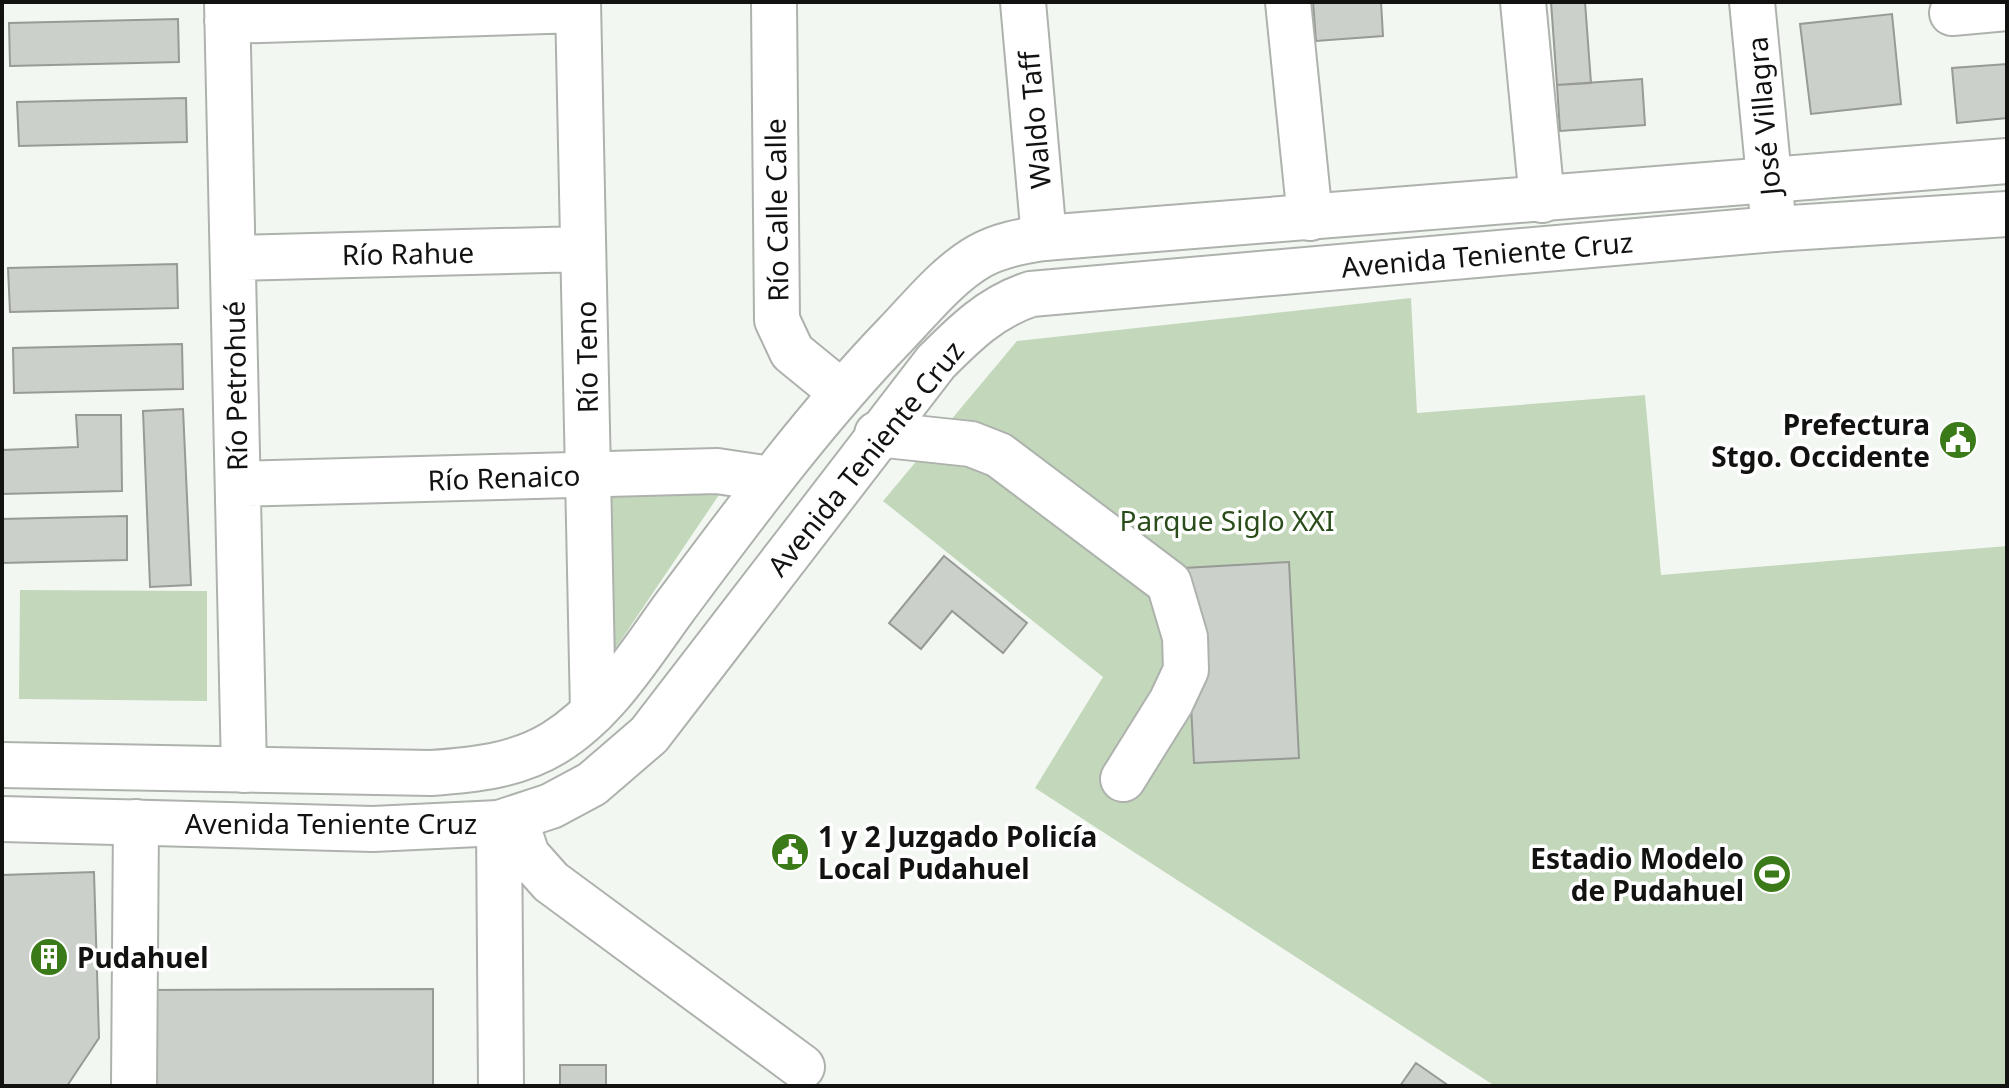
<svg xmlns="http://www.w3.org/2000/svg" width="2009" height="1088" font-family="'Noto Sans',sans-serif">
  <rect width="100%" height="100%" fill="#f3f7f2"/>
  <path fill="#c3d7bb" d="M 1411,298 L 1417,413 L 1645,395 L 1661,575 L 2007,546 L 2007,1086 L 1495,1086 L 1035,788 L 1103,677 L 883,501 L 1017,341 Z
    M 729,480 L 607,661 L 600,484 Z
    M 20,590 L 207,591 L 207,701 L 19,699 Z"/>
  <path fill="#ccd0cb" stroke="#979a95" stroke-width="2" d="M 1313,2 L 1381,2 L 1383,36 L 1316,41 Z
    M 1551,2 L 1585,2 L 1591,83 L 1557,85 Z
    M 1892,14 L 1901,104 L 1811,114 L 1800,24 Z
    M 178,19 L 179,62 L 10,66 L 9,23 Z
    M 2007,64 L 2007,118 L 1957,123 L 1952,68 Z
    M 1642,79 L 1645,125 L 1560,131 L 1557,85 Z
    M 186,98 L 187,142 L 19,146 L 17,102 Z
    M 177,264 L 178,308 L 10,312 L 8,268 Z
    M 182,344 L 183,389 L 14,393 L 13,348 Z
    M 183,409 L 191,585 L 150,587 L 143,411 Z
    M 76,415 L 121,415 L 122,491 L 2,494 L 2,450 L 78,447 Z
    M 127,516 L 127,560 L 2,563 L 2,519 Z
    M 944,556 L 1027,623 L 1003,653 L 952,611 L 921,649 L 889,623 Z
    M 1289,562 L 1299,758 L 1194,763 L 1184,568 Z
    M 94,872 L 99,1038 L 67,1086 L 2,1086 L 2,875 Z
    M 433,989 L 433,1086 L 146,1086 L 146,990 Z
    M 1416,1063 L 1449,1086 L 1400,1086 Z
    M 560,1065 L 606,1065 L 606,1086 L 560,1086 Z"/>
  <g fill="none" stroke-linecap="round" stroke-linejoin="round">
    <g stroke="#aeb2ad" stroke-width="48">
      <path id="minor" d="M 227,2 L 244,770
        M 578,2 L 593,712
        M 774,2 L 777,320 L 792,352 L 841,392
        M 1023,2 L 1044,238
        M 1288,2 L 1310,218
        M 1523,2 L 1542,200
        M 1752,2 L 1774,229
        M 1952,13 L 2007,8
        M 227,21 L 578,10
        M 233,258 L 583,249
        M 877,434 L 971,444 L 999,455 L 1169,583 L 1185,637 L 1186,670 L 1171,702 L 1123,779
        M 238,484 L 717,471 L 770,479
        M 515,819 L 527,855 L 551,882 L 802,1067
        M 499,823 L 501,1086
        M 134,1086 L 136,822"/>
    </g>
    <g stroke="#aeb2ad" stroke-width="48">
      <path id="major" d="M 2,765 L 431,773 C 474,770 516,766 554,743 C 606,711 639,656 674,608 C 745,513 814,419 896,334 C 922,307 947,275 980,256 C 1000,245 1022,241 1044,238 L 2007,161
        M 2,819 L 373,829 L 499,823 L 551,806 L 592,784 L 649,735 L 936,362 C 965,333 991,307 1031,294 L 1774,229 L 2007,214"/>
    </g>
    <use href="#minor" stroke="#fff" stroke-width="44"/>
    <use href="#major" stroke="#fff" stroke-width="44"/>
  </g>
  <defs>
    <g id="civic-disc" transform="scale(2)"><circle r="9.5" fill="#3b7a18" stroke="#fff"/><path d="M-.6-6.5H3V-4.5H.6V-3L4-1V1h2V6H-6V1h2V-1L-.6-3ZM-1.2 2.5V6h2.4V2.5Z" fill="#fff"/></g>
    <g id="stadium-disc" transform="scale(2)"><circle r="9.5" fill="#3b7a18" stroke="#fff"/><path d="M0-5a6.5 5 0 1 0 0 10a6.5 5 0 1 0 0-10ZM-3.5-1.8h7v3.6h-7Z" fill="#fff"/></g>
    <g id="building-disc" transform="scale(2)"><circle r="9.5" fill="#3b7a18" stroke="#fff"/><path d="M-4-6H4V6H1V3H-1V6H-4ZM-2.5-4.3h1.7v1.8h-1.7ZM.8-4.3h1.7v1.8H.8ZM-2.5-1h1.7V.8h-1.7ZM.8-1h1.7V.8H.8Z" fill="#fff"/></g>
  </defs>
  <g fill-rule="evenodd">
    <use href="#civic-disc" x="1958" y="440"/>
    <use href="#civic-disc" x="790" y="852"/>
    <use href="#stadium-disc" x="1772" y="874"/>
    <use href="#building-disc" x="49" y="957"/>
  </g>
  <g text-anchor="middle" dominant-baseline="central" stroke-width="7" stroke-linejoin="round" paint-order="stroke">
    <g font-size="28" fill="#121311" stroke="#fff">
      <text transform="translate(1763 116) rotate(-95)">José Villagra</text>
      <text transform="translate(1034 120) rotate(-95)">Waldo Taff</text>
      <text transform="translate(776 210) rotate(-91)">Río Calle Calle</text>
      <text transform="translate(408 253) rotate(-1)">Río Rahue</text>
      <text transform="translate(1487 254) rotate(-5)">Avenida Teniente Cruz</text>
      <text transform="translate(586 357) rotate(-91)">Río Teno</text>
      <text transform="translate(235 386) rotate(-91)">Río Petrohué</text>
      <text transform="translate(865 458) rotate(-51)">Avenida Teniente Cruz</text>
      <text transform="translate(504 477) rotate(-2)">Río Renaico</text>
      <text x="331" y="823">Avenida Teniente Cruz</text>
    </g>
    <g font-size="28" font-weight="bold" fill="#121311" stroke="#fff" text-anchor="end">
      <text x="1930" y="424">Prefectura<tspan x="1930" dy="32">Stgo. Occidente</tspan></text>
      <text x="818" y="836" text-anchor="start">1 y 2 Juzgado Policía<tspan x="818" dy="32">Local Pudahuel</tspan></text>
      <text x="1744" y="858">Estadio Modelo<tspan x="1744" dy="32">de Pudahuel</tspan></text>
      <text x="77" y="957" text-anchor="start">Pudahuel</text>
    </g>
    <g font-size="28" fill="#2a4c1a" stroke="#fff">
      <text x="1227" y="520">Parque Siglo XXI</text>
    </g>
  </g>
  <rect width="2009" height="1088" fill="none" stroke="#121311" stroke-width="8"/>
</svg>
